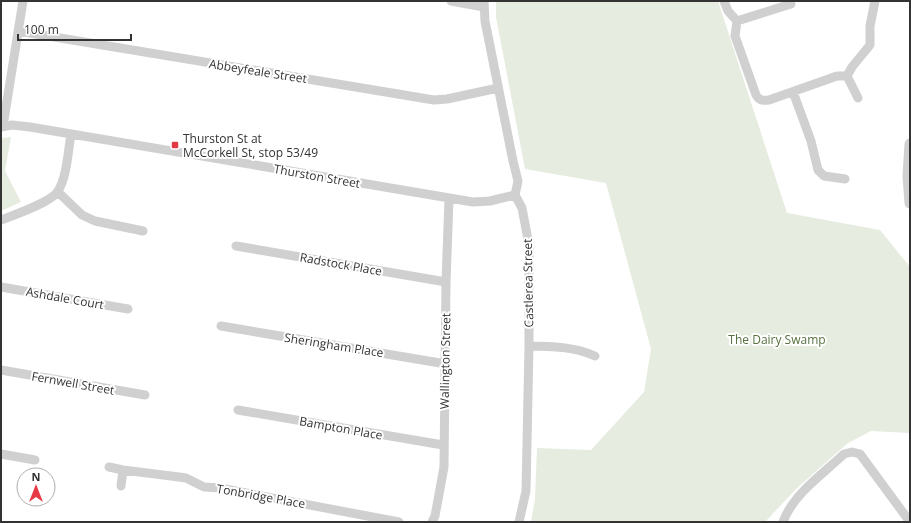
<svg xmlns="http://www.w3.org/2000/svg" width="911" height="523" font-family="'Open Sans',sans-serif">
  <rect width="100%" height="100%" fill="#fff"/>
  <path fill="#e6ecdf" d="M 496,1 L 718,1 L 787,213 L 880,230 L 910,267 L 910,433 L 871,431 L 848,443 L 797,488 L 765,522 L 531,522 L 535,499 L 537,448 L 591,450 L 644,392 L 651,349 L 606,183 L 525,169 L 496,17 Z
    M 11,137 L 5,171 L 21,202 L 1,211 L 1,138 Z"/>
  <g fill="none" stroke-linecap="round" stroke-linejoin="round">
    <path stroke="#d0d0d0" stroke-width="9" d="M 451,1 L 484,7
      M 484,1 L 485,21 L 513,161 L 518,181 L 515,195 L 522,208 L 529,245 L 529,346 L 526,491 L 519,522
      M 724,1 L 728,11 L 737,21 L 735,36 L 756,95 C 759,100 762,101 769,100 L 837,76 L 847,76 L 852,67 L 870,45 L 870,26 L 875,1
      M 737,21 L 791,4
      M 18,31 L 434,100 L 447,99 L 498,88
      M 847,76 L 858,98
      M 793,92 L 811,141 L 818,170 L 824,176 L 845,179
      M 3,126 L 23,1
      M 1,127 L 12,125 L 30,127 L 473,202 L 490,201 L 515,195
      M 58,192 L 82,215 L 95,221 L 143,231
      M 1,220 C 14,215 52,202 58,191 C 67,177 68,151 71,134
      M 236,246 L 446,282
      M 1,287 L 128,309
      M 221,326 L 446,364
      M 529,346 C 552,346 575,347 595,356
      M 1,370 L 145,395
      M 238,410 L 443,445
      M 1,454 L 35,460
      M 109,467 L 123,470 L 179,477 L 186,478 L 204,487 L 220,488 L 399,522
      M 121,486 L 123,470
      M 432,522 L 435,516 L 444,467 L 446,282 L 449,199
      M 783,522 C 793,494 823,474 844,454 L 852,452 L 860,454 L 910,522"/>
    <path stroke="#d0d0d0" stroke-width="11" d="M 910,144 L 908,176 L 910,203"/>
  </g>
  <rect fill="#e63946" stroke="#fff" stroke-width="1.5" x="171" y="141" width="8" height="8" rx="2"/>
  <g text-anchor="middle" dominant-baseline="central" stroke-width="4" stroke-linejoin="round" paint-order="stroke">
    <g font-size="12" fill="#333" stroke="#fff">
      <text transform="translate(258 71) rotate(9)">Abbeyfeale Street</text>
      <text transform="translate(317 176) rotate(10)">Thurston Street</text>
      <text transform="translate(341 264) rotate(10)">Radstock Place</text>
      <text transform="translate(528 283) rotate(-91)">Castlerea Street</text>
      <text transform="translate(65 298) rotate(10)">Ashdale Court</text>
      <text transform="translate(334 345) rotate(9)">Sheringham Place</text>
      <text transform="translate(445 361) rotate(-89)">Wallington Street</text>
      <text transform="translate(73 383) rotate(10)">Fernwell Street</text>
      <text transform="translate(341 428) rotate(10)">Bampton Place</text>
      <text transform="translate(261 496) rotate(10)">Tonbridge Place</text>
    </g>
    <g font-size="12" fill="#333" stroke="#fff" text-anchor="start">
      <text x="183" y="138">Thurston St at<tspan x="183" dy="14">McCorkell St, stop 53/49</tspan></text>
    </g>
    <g font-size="12" fill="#56703f" stroke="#fff">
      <text x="777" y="339">The Dairy Swamp</text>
    </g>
  </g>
  <rect width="911" height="523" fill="none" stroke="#333333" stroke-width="4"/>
  <g transform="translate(36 487)"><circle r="19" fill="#ffffff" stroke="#adadad"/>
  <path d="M0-3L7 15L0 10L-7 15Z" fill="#e63946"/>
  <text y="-6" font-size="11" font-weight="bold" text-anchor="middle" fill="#333333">N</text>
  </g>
  <path d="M18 34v6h113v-6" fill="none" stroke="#333333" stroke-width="2"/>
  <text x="24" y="34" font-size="12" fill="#333333" stroke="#ffffff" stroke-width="3" paint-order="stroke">100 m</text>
</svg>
